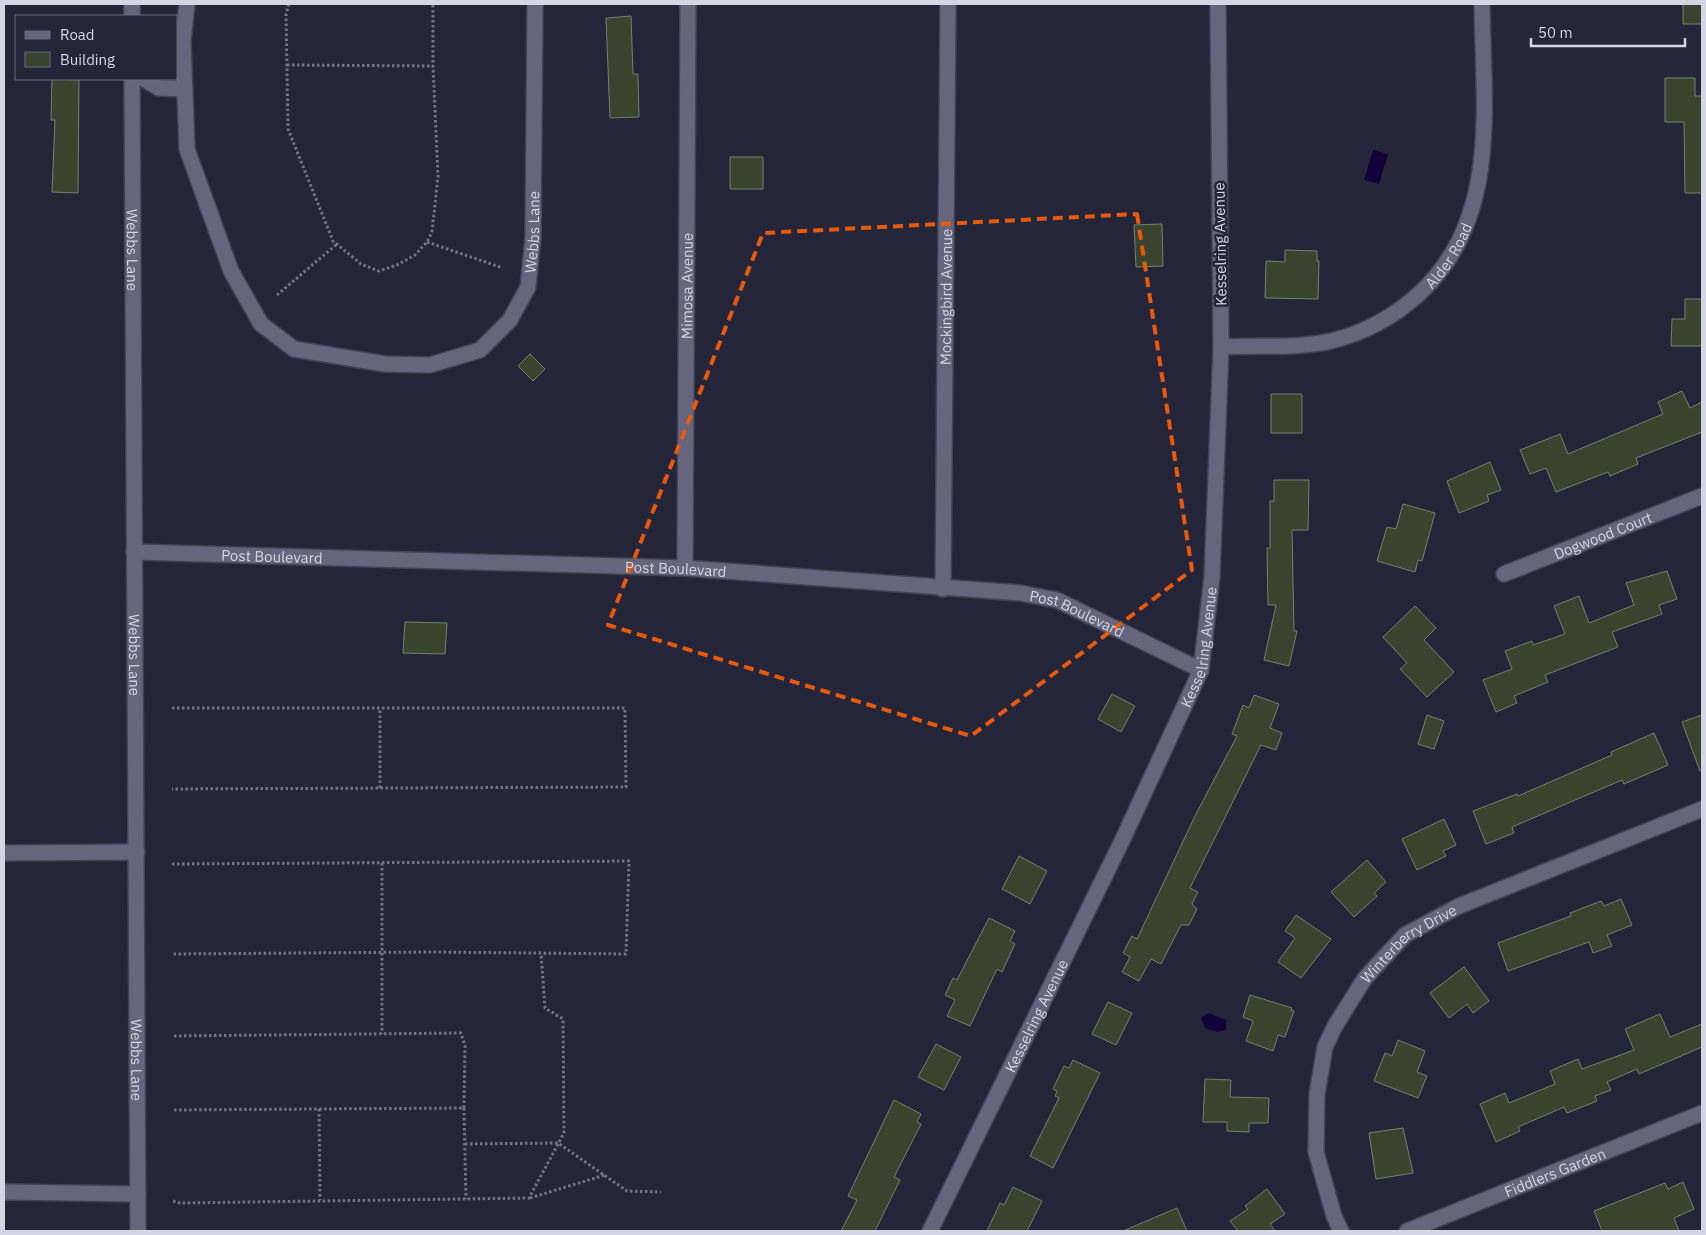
<svg xmlns="http://www.w3.org/2000/svg" width="1706" height="1235" font-family="'IBM Plex Sans',sans-serif">
  <rect width="100%" height="100%" fill="#25253a"/>
  <path fill="#11023a" d="M 1373,150 L 1388,154 L 1379,184 L 1364,180 Z
    M 1209,1013 L 1226,1020 L 1226,1030 L 1217,1032 L 1205,1028 L 1201,1018 Z"/>
  <path fill="#38442e" stroke="#75826b" d="M 1683,4 L 1702,4 L 1702,24 L 1683,24 Z
    M 631,16 L 633,74 L 638,74 L 639,117 L 610,118 L 606,18 Z
    M 1665,78 L 1695,78 L 1695,96 L 1702,96 L 1702,193 L 1685,193 L 1684,122 L 1665,122 Z
    M 52,79 L 79,80 L 78,193 L 52,192 L 55,120 L 51,120 Z
    M 730,157 L 763,157 L 763,189 L 730,189 Z
    M 1162,224 L 1163,266 L 1136,267 L 1134,225 Z
    M 1285,250 L 1317,251 L 1317,261 L 1319,261 L 1318,299 L 1265,298 L 1266,261 L 1285,262 Z
    M 1685,299 L 1702,299 L 1702,346 L 1671,346 L 1672,319 L 1685,319 Z
    M 530,354 L 545,369 L 533,381 L 518,366 Z
    M 1682,391 L 1690,408 L 1702,402 L 1702,432 L 1636,458 L 1638,464 L 1610,476 L 1608,472 L 1556,492 L 1546,468 L 1530,474 L 1520,450 L 1560,434 L 1568,454 L 1663,414 L 1658,402 Z
    M 1271,394 L 1302,394 L 1302,433 L 1271,433 Z
    M 1490,462 L 1501,490 L 1487,495 L 1489,501 L 1459,513 L 1447,481 Z
    M 1274,480 L 1309,480 L 1308,530 L 1292,530 L 1294,631 L 1297,631 L 1289,666 L 1264,660 L 1276,605 L 1268,605 L 1267,548 L 1270,548 L 1270,501 L 1274,501 Z
    M 1403,504 L 1435,513 L 1422,561 L 1418,560 L 1415,572 L 1377,561 L 1387,527 L 1396,529 Z
    M 1667,571 L 1677,599 L 1659,605 L 1662,614 L 1612,632 L 1618,647 L 1545,675 L 1548,682 L 1514,696 L 1517,703 L 1496,712 L 1483,680 L 1512,669 L 1505,651 L 1532,641 L 1533,645 L 1565,634 L 1554,606 L 1579,596 L 1589,623 L 1634,605 L 1626,583 Z
    M 1415,606 L 1436,628 L 1424,640 L 1454,672 L 1427,697 L 1400,669 L 1407,663 L 1383,637 Z
    M 405,622 L 447,623 L 445,654 L 403,653 Z
    M 1112,694 L 1135,706 L 1121,732 L 1098,719 Z
    M 1254,695 L 1279,704 L 1270,728 L 1282,733 L 1276,750 L 1261,745 L 1190,888 L 1198,892 L 1192,904 L 1197,909 L 1189,925 L 1181,925 L 1161,964 L 1151,959 L 1139,981 L 1122,972 L 1130,957 L 1123,953 L 1132,936 L 1137,939 L 1195,816 L 1237,736 L 1232,734 L 1243,705 L 1249,708 Z
    M 1427,715 L 1444,721 L 1434,749 L 1418,744 Z
    M 1702,715 L 1702,770 L 1700,771 L 1682,722 Z
    M 1654,733 L 1668,765 L 1624,784 L 1622,780 L 1512,827 L 1514,833 L 1486,844 L 1473,811 L 1517,794 L 1518,796 L 1612,755 L 1611,752 Z
    M 1444,819 L 1456,845 L 1443,851 L 1446,856 L 1417,870 L 1402,839 Z
    M 1019,856 L 1047,871 L 1030,904 L 1002,889 Z
    M 1367,860 L 1386,882 L 1374,893 L 1377,896 L 1354,917 L 1331,892 Z
    M 1621,899 L 1632,925 L 1607,935 L 1612,946 L 1593,953 L 1589,942 L 1508,971 L 1498,943 L 1571,916 L 1570,913 L 1601,901 L 1604,906 Z
    M 1296,915 L 1331,939 L 1301,978 L 1278,962 L 1295,938 L 1285,931 Z
    M 989,918 L 1015,931 L 1010,941 L 1015,944 L 1002,972 L 997,969 L 970,1026 L 947,1016 L 955,1000 L 945,995 L 953,978 L 957,980 Z
    M 1464,967 L 1489,1001 L 1473,1013 L 1467,1004 L 1449,1018 L 1430,993 Z
    M 1250,995 L 1292,1008 L 1291,1010 L 1294,1011 L 1285,1037 L 1278,1035 L 1273,1051 L 1246,1041 L 1253,1021 L 1243,1017 Z
    M 1108,1002 L 1132,1013 L 1116,1045 L 1092,1034 Z
    M 1660,1014 L 1670,1037 L 1702,1024 L 1702,1047 L 1639,1074 L 1637,1069 L 1607,1082 L 1611,1090 L 1595,1096 L 1597,1101 L 1567,1113 L 1564,1107 L 1518,1127 L 1520,1131 L 1496,1142 L 1480,1104 L 1505,1093 L 1509,1103 L 1555,1084 L 1550,1071 L 1578,1059 L 1582,1069 L 1634,1050 L 1625,1029 Z
    M 1398,1040 L 1425,1051 L 1417,1072 L 1427,1076 L 1418,1098 L 1374,1081 L 1385,1053 L 1392,1056 Z
    M 936,1044 L 961,1057 L 944,1090 L 918,1077 Z
    M 1073,1060 L 1100,1073 L 1053,1168 L 1030,1156 L 1059,1098 L 1055,1096 L 1057,1091 L 1053,1089 L 1064,1066 L 1069,1068 Z
    M 1205,1079 L 1231,1080 L 1230,1097 L 1269,1098 L 1268,1123 L 1249,1123 L 1249,1132 L 1227,1131 L 1227,1122 L 1203,1122 Z
    M 894,1100 L 921,1114 L 917,1122 L 921,1124 L 894,1177 L 900,1180 L 875,1231 L 841,1231 L 857,1200 L 848,1196 Z
    M 1403,1128 L 1413,1173 L 1376,1179 L 1369,1133 Z
    M 1683,1182 L 1694,1209 L 1674,1218 L 1679,1231 L 1602,1231 L 1594,1211 L 1665,1183 L 1668,1189 Z
    M 1013,1187 L 1042,1201 L 1027,1231 L 987,1231 L 1000,1203 L 1004,1205 Z
    M 1267,1189 L 1285,1214 L 1270,1224 L 1275,1231 L 1238,1231 L 1230,1221 L 1248,1209 L 1245,1206 Z
    M 1177,1208 L 1187,1231 L 1123,1231 Z"/>
  <g fill="none" stroke-linecap="round" stroke-linejoin="round">
    <g stroke="#424253" stroke-width="18">
      <g id="street">
        <path id="s1" d="M 187,4 L 183,41 L 187,149 L 231,271 L 261,324 L 294,349 L 385,364 L 430,365 L 480,350 L 510,320 L 528,287 L 533,237 L 535,4"/>
        <path d="M 144,79 L 159,88 L 185,89"/>
        <path id="s2" d="M 1221,347 C 1256,345 1296,349 1331,341 C 1364,333 1395,316 1420,293 C 1501,218 1483,104 1482,4"/>
        <path id="s3" d="M 134,552 L 685,568 L 1020,593 L 1057,600 L 1201,670"/>
        <path id="s4" d="M 685,568 L 688,4"/>
        <path id="s5" d="M 1504,574 L 1702,496"/>
        <path id="s6" d="M 943,589 L 948,4"/>
        <path d="M 4,853 L 137,852"/>
        <path d="M 4,1192 L 138,1194"/>
        <path id="s7" d="M 930,1231 L 1122,841 L 1201,670 L 1212,577 L 1221,347 L 1218,4"/>
        <path id="s8" d="M 1341,1231 L 1334,1216 L 1316,1152 L 1317,1094 L 1325,1047 L 1335,1026 L 1365,978 L 1405,935 L 1459,906 L 1702,809"/>
        <path id="s9" d="M 1407,1231 L 1702,1113"/>
      </g>
    </g>
    <g stroke="#424253" stroke-width="18">
      <g id="secondary">
        <path d="M 132,4 L 132,16"/>
        <path id="s10" d="M 132,79 L 138,1231"/>
      </g>
    </g>
    <path stroke="#747485" stroke-width="3" stroke-dasharray="2.5 2.5" stroke-linecap="butt" d="M 289,4 L 286,14 L 288,129 L 333,241 L 361,264 L 379,271 L 397,265 L 415,255 L 427,242 L 432,232 L 438,176 L 433,66 L 433,4
      M 287,65 L 433,66
      M 427,242 L 503,268
      M 277,295 L 337,244
      M 172,708 L 625,708 L 626,787 L 172,789
      M 380,788 L 380,708
      M 382,863 L 382,1034
      M 172,864 L 629,861 L 626,954 L 432,952 L 173,954
      M 174,1036 L 461,1033 L 465,1046 L 464,1108 L 174,1110
      M 464,1108 L 466,1199
      M 319,1109 L 320,1200
      M 465,1144 L 558,1143 L 627,1191 L 661,1192
      M 530,1198 L 605,1175
      M 173,1201 L 180,1203 L 529,1198 L 564,1133 L 563,1019 L 545,1008 L 541,953"/>
    <use href="#street" stroke="#65657d" stroke-width="15"/>
    <use href="#secondary" stroke="#65657d" stroke-width="15"/>
  </g>
  <path fill="none" stroke="#e8590c" stroke-width="4" stroke-dasharray="10 6" stroke-linejoin="round" d="M 1137,214 L 1192,570 L 971,736 L 608,625 L 763,233 Z"/>
  <g text-anchor="middle" dominant-baseline="central" stroke-width="5" stroke-linejoin="round" paint-order="stroke">
    <g font-size="15" fill="#d5d5e3" stroke="#25253a">
      <text stroke="none"><textPath href="#s1" startOffset="702">Webbs Lane</textPath></text>
      <text transform="translate(1220 244) rotate(-91)">Kesselring Avenue</text>
      <text stroke="none"><textPath href="#s10" startOffset="171">Webbs Lane</textPath></text>
      <text stroke="none"><textPath href="#s2" startOffset="260">Alder Road</textPath></text>
      <text stroke="none"><textPath href="#s4" startOffset="282">Mimosa Avenue</textPath></text>
      <text stroke="none"><textPath href="#s6" startOffset="292">Mockingbird Avenue</textPath></text>
      <text stroke="none"><textPath href="#s5" startOffset="106">Dogwood Court</textPath></text>
      <text stroke="none"><textPath href="#s3" startOffset="138">Post Boulevard</textPath></text>
      <text stroke="none"><textPath href="#s3" startOffset="542">Post Boulevard</textPath></text>
      <text stroke="none"><textPath href="#s3" startOffset="948">Post Boulevard</textPath></text>
      <text stroke="none"><textPath href="#s7" startOffset="645">Kesselring Avenue</textPath></text>
      <text stroke="none"><textPath href="#s10" startOffset="576">Webbs Lane</textPath></text>
      <text stroke="none"><textPath href="#s8" startOffset="325">Winterberry Drive</textPath></text>
      <text stroke="none"><textPath href="#s7" startOffset="240">Kesselring Avenue</textPath></text>
      <text stroke="none"><textPath href="#s10" startOffset="981">Webbs Lane</textPath></text>
      <text stroke="none"><textPath href="#s9" startOffset="159">Fiddlers Garden</textPath></text>
    </g>
  </g>
  <rect width="1706" height="1235" fill="none" stroke="#d5d5e3" stroke-width="10"/>
  <rect x="15" y="15" width="162" height="65" fill="#25253a" stroke="#6b6b7e"/>
  <rect x="25" y="31" width="25" height="8" fill="#65657d" stroke="#6b6b7e"/>
  <text x="60" y="40" font-size="15" fill="#d5d5e3">Road</text>
  <rect x="25" y="52" width="25" height="15" fill="#38442e" stroke="#6b6b7e"/>
  <text x="60" y="65" font-size="15" fill="#d5d5e3">Building</text>
  <path d="M1531 38v8h154v-8" fill="none" stroke="#d5d5e3" stroke-width="2.5"/>
  <text x="1538" y="38" font-size="15" fill="#d5d5e3" stroke="#25253a" stroke-width="4" paint-order="stroke">50 m</text>
</svg>
